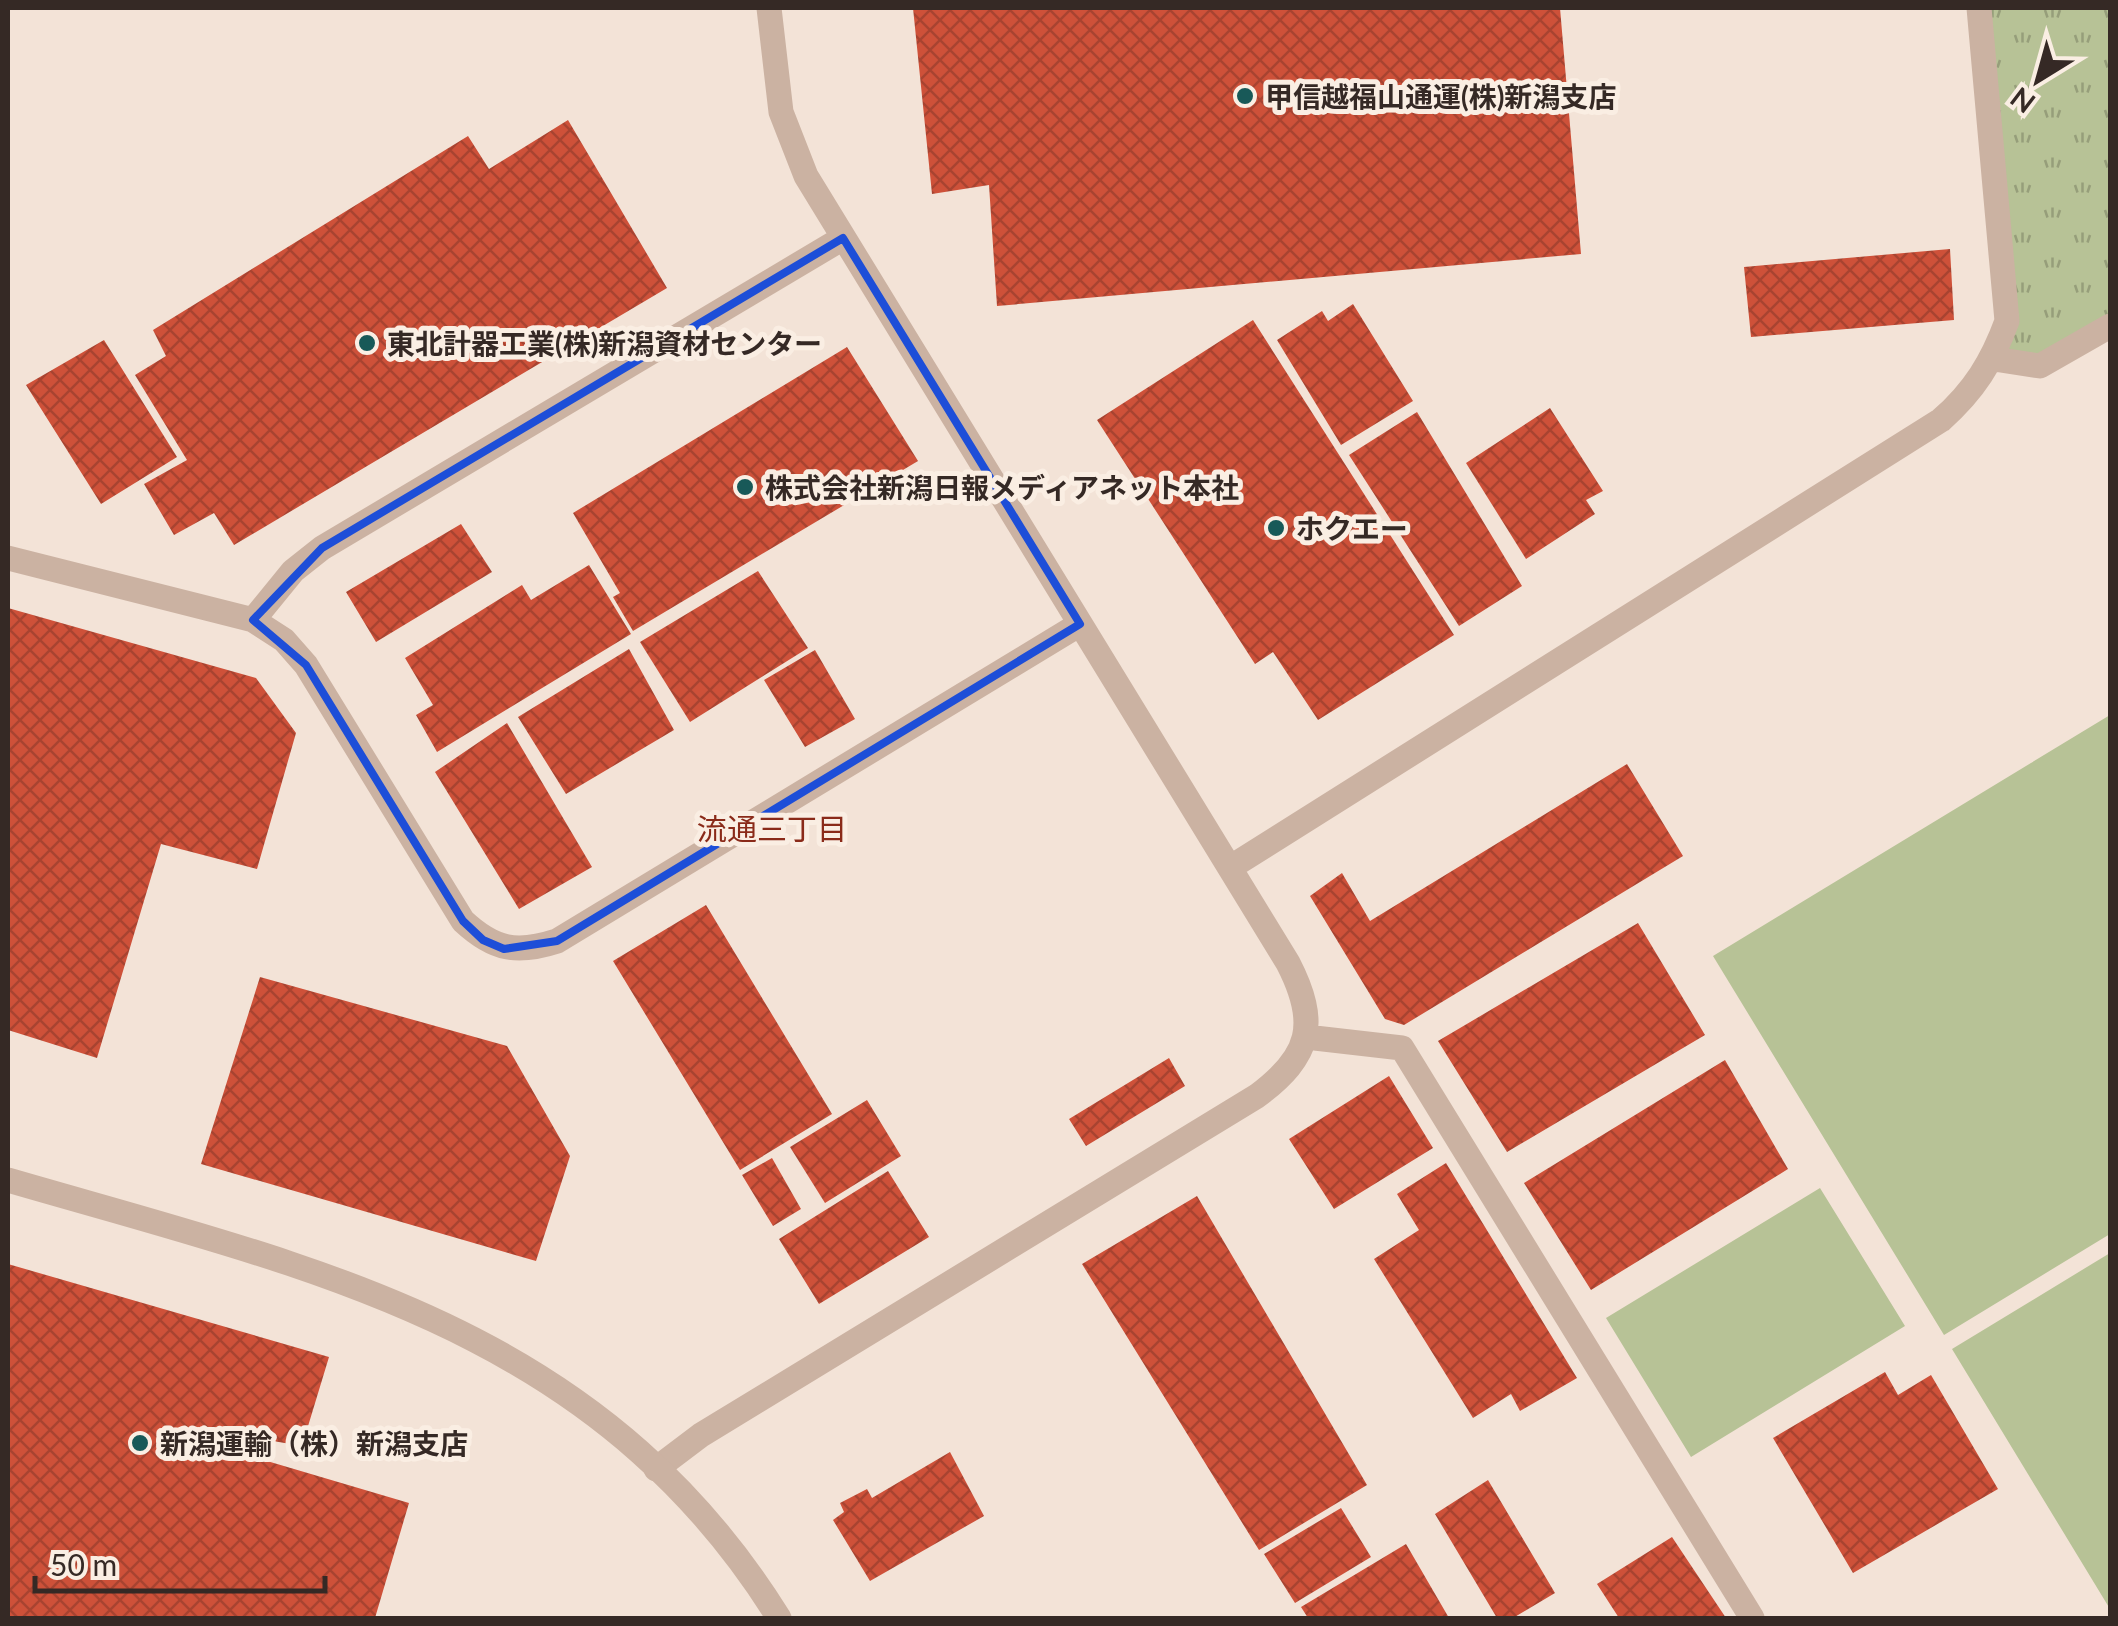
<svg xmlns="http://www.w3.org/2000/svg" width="2118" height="1626" font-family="Lato,'Noto Sans JP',sans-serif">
  <defs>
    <pattern id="park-tufts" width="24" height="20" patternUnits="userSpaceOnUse" patternTransform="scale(2.5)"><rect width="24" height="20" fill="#b7c296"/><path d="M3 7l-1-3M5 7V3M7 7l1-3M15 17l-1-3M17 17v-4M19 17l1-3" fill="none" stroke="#969e7a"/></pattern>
    <pattern id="building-cross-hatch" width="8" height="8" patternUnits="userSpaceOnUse" patternTransform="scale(2.5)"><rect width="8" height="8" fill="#ce5139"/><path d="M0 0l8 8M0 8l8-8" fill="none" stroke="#a84330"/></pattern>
  </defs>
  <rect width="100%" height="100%" fill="#f3e3d7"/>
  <path fill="#b7c296" d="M 2110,715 L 2110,1234 L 1944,1335 L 1713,956 Z
    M 1820,1188 L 1905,1326 L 1691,1457 L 1606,1318 Z
    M 2110,1253 L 2110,1609 L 1952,1349 Z"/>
  <path fill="url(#park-tufts)" d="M 1983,8 L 2110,8 L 2110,326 L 2040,366 L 1994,359 L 2007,321 Z"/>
  <path fill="url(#building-cross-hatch)" d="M 913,8 L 1560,8 L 1581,254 L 997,306 L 989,185 L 932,194 Z
    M 568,120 L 667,288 L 234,545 L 214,513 L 174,535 L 144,484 L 187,460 L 135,375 L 166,356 L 153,330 L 468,136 L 489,169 Z
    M 1950,249 L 1954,320 L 1751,337 L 1744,267 Z
    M 1353,304 L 1413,401 L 1341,445 L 1277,340 L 1322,311 L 1328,321 Z
    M 1253,320 L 1454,635 L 1318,720 L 1273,652 L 1255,664 L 1097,420 Z
    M 104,340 L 177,457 L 101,504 L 26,385 Z
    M 847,347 L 918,461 L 633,631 L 613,597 L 620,593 L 573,513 Z
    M 1550,408 L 1603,491 L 1586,500 L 1595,514 L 1526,559 L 1466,463 Z
    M 1417,412 L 1522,586 L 1459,626 L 1349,455 Z
    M 461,524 L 492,572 L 376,642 L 346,592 Z
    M 589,565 L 631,634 L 437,752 L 416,715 L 433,705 L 405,658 L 522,585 L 531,600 Z
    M 758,571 L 808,648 L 690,722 L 640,642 Z
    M 8,608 L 256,678 L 296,733 L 257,869 L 161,844 L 97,1058 L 8,1030 Z
    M 629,649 L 674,730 L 566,794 L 518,717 Z
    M 815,650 L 855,719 L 805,747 L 764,680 Z
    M 507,723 L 592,867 L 519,909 L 435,772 Z
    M 1627,764 L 1683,856 L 1404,1025 L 1385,1019 L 1310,896 L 1342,873 L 1370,921 Z
    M 706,905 L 832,1114 L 740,1170 L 613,961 Z
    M 1638,923 L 1705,1035 L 1507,1152 L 1438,1041 Z
    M 260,977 L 507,1046 L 570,1156 L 536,1261 L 201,1164 Z
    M 1169,1058 L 1185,1086 L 1086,1146 L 1069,1119 Z
    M 1725,1060 L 1788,1169 L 1591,1290 L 1524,1183 Z
    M 1389,1076 L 1433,1148 L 1334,1209 L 1289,1139 Z
    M 867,1100 L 901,1156 L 825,1203 L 790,1147 Z
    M 772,1158 L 801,1209 L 773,1226 L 742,1175 Z
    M 1446,1163 L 1577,1378 L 1520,1411 L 1511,1394 L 1473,1418 L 1374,1259 L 1419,1230 L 1397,1194 Z
    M 888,1171 L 929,1237 L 819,1304 L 779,1239 Z
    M 1197,1196 L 1367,1485 L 1259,1550 L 1082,1264 Z
    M 8,1264 L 329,1357 L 302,1446 L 273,1441 L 267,1461 L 409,1503 L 375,1618 L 8,1618 Z
    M 1885,1372 L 1898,1395 L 1931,1375 L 1998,1489 L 1853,1573 L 1773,1438 Z
    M 950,1452 L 984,1516 L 870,1581 L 833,1520 L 844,1512 L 840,1503 L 867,1489 L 872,1498 Z
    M 1488,1480 L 1555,1593 L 1513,1618 L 1497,1618 L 1435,1514 Z
    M 1341,1508 L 1371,1557 L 1295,1603 L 1264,1554 Z
    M 1672,1537 L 1726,1618 L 1619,1618 L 1597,1584 Z
    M 1406,1544 L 1449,1618 L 1308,1618 L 1301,1607 Z"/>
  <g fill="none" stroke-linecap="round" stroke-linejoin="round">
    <path stroke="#cbb2a2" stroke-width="25" d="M 1994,359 L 2040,366 L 2110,326
      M 8,558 L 253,620 L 284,640 L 306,665 L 463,921 C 494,950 517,954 557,941 L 1080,624
      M 253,620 L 293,571 L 322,548 L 843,238
      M 1231,867 L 1941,420 C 1974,391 1992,362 2007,321 L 1979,8
      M 1306,1037 L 1402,1048 L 1752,1618
      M 656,1469 L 701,1435 L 1257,1096 C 1311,1056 1319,1023 1288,963 L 806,176 L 781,112 L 769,8"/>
    <path stroke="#cbb2a2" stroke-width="25" d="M 8,1180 C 314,1269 597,1326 779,1618"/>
  </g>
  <path fill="none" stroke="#1d4ed8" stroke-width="8" stroke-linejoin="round" d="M 843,238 L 1080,624 L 557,941 L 504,949 L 483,940 L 463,921 L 306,665 L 253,620 L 322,548 Z"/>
  <g fill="#185958" stroke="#faeee3" stroke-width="4">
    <circle cx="1245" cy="96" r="10"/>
    <circle cx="367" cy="343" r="10"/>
    <circle cx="745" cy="487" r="10"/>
    <circle cx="1276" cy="528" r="10"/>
    <circle cx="140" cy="1443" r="10"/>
  </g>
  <g text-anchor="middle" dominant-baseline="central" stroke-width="10" stroke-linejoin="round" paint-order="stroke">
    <g font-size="28" font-weight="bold" fill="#352925" stroke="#faeee3" text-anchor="start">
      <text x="1265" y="96">甲信越福山通運(株)新潟支店</text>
      <text x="387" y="343">東北計器工業(株)新潟資材センター</text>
      <text x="765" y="487">株式会社新潟日報メディアネット本社</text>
      <text x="1296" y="528">ホクエー</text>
      <text x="160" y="1443">新潟運輸（株）新潟支店</text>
    </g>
    <g font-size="30" fill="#8a2a19" stroke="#faeee3">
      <text x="772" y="828">流通三丁目</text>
    </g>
  </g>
  <rect width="2118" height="1626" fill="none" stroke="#352925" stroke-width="20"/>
  <g transform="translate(2038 80) rotate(217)" stroke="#faeee3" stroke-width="8" paint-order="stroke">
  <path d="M0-8L18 38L0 25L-18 38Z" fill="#352925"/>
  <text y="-15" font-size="28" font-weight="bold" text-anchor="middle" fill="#352925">N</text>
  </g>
  <path d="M35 1576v15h290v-15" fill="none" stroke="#352925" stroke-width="5"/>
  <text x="50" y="1576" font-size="30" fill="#352925" stroke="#faeee3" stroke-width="8" paint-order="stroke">50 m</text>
</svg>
